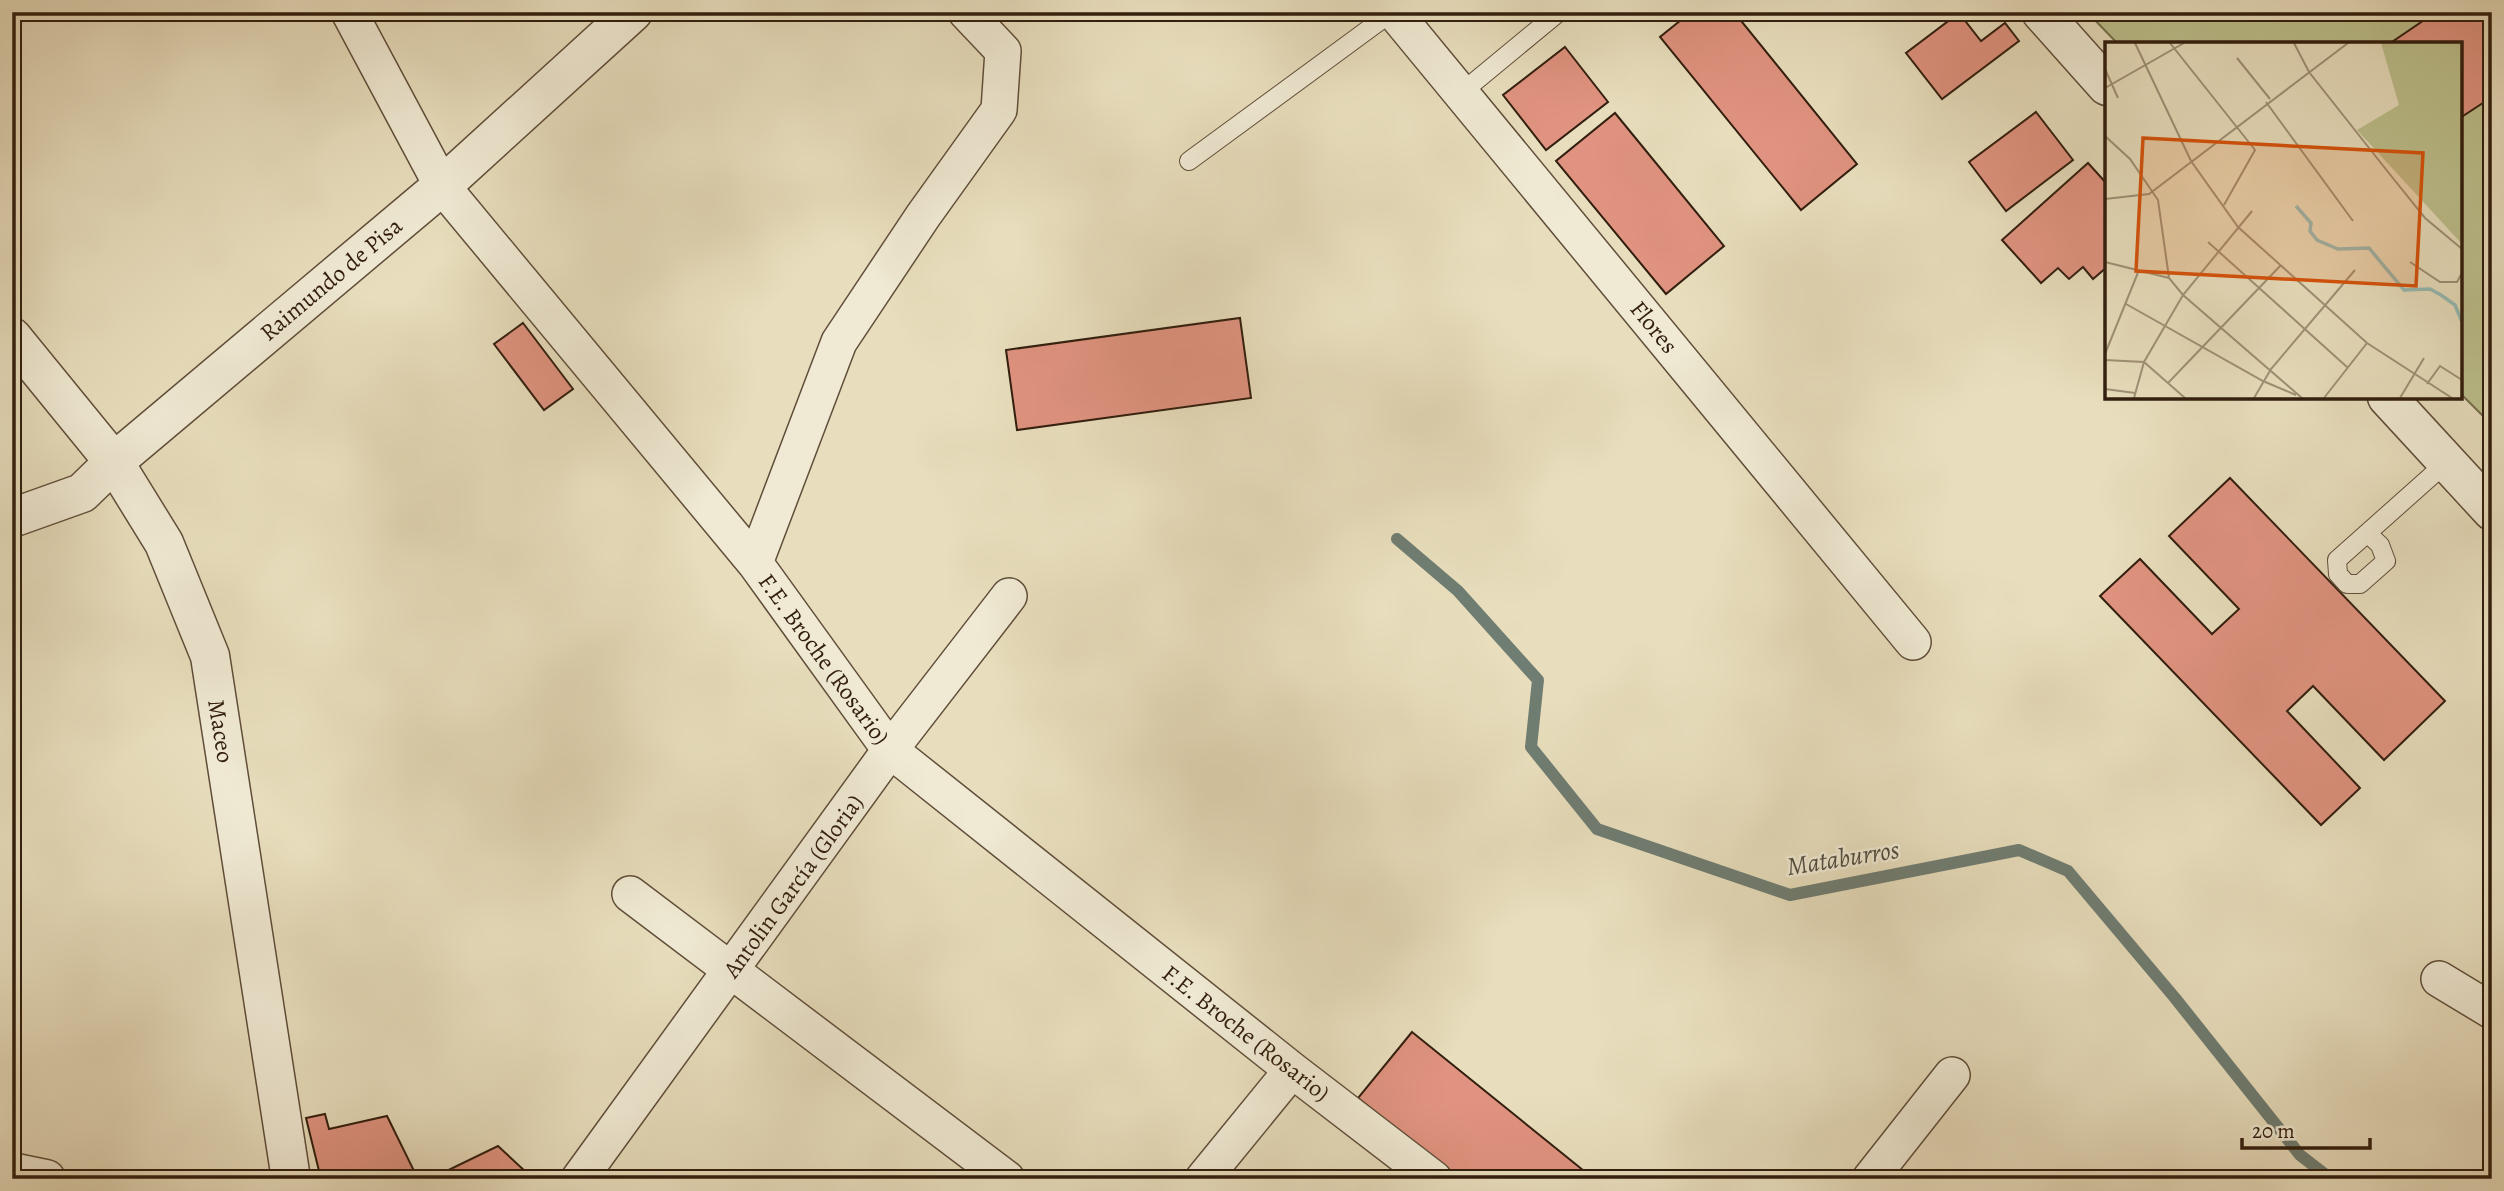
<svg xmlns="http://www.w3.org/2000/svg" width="2504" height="1191" font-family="Alegreya,serif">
  <rect width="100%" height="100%" fill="#e8debd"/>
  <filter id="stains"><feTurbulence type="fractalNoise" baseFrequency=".00286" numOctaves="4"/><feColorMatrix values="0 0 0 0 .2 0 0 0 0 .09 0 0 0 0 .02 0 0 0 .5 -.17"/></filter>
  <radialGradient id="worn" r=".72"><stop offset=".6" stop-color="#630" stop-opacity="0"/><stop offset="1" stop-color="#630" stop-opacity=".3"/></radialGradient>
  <path fill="#bcc08d" stroke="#776f4e" stroke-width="2" d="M 2087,12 L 2492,12 L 2492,425 L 2460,393 L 2460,44 L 2118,44 Z"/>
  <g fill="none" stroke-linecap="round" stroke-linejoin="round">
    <path stroke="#6f7d72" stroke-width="12" d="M 1397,539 L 1458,591 L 1538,680 L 1531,747 L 1597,829 L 1790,895 L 2019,850 L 2068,871 L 2175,998 L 2300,1155 L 2331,1179"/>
  </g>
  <path fill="#e09380" stroke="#321e0e" stroke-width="2" d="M 1691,12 L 1734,12 L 1857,164 L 1801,210 L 1660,37 Z
    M 2436,12 L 2480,12 L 2492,29 L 2492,97 L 2460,118 L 2460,44 L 2389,44 Z
    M 1959,13 L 1981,41 L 2005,23 L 2019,41 L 1942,99 L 1906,53 Z
    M 1565,47 L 1608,102 L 1546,150 L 1503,95 Z
    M 2036,112 L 2073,160 L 2006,211 L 1969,162 Z
    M 1615,113 L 1724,246 L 1666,294 L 1556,161 Z
    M 2088,163 L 2107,184 L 2107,267 L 2093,279 L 2083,267 L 2069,279 L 2058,268 L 2041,283 L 2002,240 Z
    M 1240,318 L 1251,398 L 1017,430 L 1006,350 Z
    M 523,323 L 573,389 L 544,410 L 494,344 Z
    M 2230,478 L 2445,701 L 2384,760 L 2313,686 L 2287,711 L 2360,788 L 2321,825 L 2100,596 L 2140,559 L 2212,634 L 2239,609 L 2169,536 Z
    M 1412,1032 L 1594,1179 L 1457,1179 L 1358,1098 Z
    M 325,1114 L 329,1129 L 387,1116 L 418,1179 L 321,1179 L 306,1118 Z
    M 498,1146 L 526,1172 L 514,1179 L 430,1179 Z"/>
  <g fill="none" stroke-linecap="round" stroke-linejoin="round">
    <g stroke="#604e3a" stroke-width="20">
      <path id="service" d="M 1461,93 L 1559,12
        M 1189,161 L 1392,12
        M 2367,533 L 2380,545 L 2386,561 L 2360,584 L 2347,584 L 2338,574 L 2337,560 L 2447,462"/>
    </g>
    <g stroke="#604e3a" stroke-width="38">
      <path id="minor" d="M 349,12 L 442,186 L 755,563 L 890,750 L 1292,1070 L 1434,1179
        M 1394,12 L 1913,642
        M 755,563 L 839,342 L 923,216 L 999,110 L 1003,51 L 966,12
        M 630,894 L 1007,1179
        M 2439,979 L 2492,1011
        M 579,1179 L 890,750 L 1009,596
        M 1203,1179 L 1292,1070
        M 1870,1179 L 1952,1075"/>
    </g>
    <g stroke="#604e3a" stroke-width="41">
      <path id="tertiary" d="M 2041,12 L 2107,86
        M 12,337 L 114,462 L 164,543 L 210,656 L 291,1179
        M 2387,397 L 2492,511
        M 12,518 L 82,493 L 114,462 L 442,186 L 633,12
        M 12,1172 L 46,1179"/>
    </g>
    <use href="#service" stroke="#f0ead4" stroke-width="18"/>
    <use href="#minor" stroke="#f0ead4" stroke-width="35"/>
    <use href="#tertiary" stroke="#f0ead4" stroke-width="38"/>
  </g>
  <g text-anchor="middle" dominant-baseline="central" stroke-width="5" stroke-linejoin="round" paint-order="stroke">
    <g font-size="24" fill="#321e0e" stroke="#f0ead4">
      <text transform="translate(331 279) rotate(-40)">Raimundo de Pisa</text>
      <text transform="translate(1654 327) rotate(51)">Flores</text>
      <text transform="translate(824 659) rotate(54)">F.E. Broche (Rosario)</text>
      <text transform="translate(221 731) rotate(81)">Maceo</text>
      <text transform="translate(793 886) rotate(-54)">Antolin García (Gloria)</text>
      <text transform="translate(1246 1033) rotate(38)">F.E. Broche (Rosario)</text>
    </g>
    <g font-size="26" font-style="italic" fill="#504d40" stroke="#f0ead4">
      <text transform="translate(1843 858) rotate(-9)">Mataburros</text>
    </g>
  </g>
  <g transform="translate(2105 42)">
    <rect width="357" height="357" fill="#e8debd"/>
    <path d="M 276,1 L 357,1 L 357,202 L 252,88 L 294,63 Z" fill="#bcc08d"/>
    <path fill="none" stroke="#97bcb5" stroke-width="3.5" d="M 191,164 L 206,181 L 205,189 L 212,198 L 233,207 L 264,206 L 299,248 L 325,247 L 336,253 L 350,263 L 357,280"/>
    <path fill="none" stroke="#9f9177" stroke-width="2" d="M 30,1 L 86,119 L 133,185 L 262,301 L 347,356M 65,1 L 150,108 L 119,163M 189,1 L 204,30 L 287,135 L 320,176 L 357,207M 132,16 L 165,57M 0,27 L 13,56M 0,46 L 79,1M 161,60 L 248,179M 0,94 L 25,117 L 53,158 L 64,236M 0,157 L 44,152 L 243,1M 103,200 L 242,325M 0,220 L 64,236 L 78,253 L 197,356M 305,220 L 335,240 L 352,240 L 357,231M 21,262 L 158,339 L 191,353M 0,312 L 34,228M 0,318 L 39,320 L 80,356M 63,341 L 176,223M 322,342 L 335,324 L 357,338M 0,347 L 30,351M 29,356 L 39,320 L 78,253 L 147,169M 149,356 L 166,327 L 250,228M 219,356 L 262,301M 295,356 L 319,316"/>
    <path fill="#d6530c" fill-opacity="0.15" stroke="#d6530c" stroke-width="3.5" d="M 38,96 L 318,111 L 311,244 L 31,229 Z"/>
    <rect width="357" height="357" fill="none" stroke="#321e0e" stroke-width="3.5"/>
  </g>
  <rect width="2504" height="1191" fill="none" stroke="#e8debd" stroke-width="42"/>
  <rect x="14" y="14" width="2476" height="1163" fill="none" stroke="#321e0e" stroke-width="3.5"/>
  <rect x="21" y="21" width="2462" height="1149" fill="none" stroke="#321e0e" stroke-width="2"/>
  <path d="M2242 1138v10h128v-10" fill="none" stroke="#321e0e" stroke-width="3.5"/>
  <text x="2252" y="1138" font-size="21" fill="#321e0e" stroke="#f0ead4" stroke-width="5" paint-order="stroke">20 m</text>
  <rect width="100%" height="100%" filter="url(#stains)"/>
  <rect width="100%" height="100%" fill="url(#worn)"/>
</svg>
